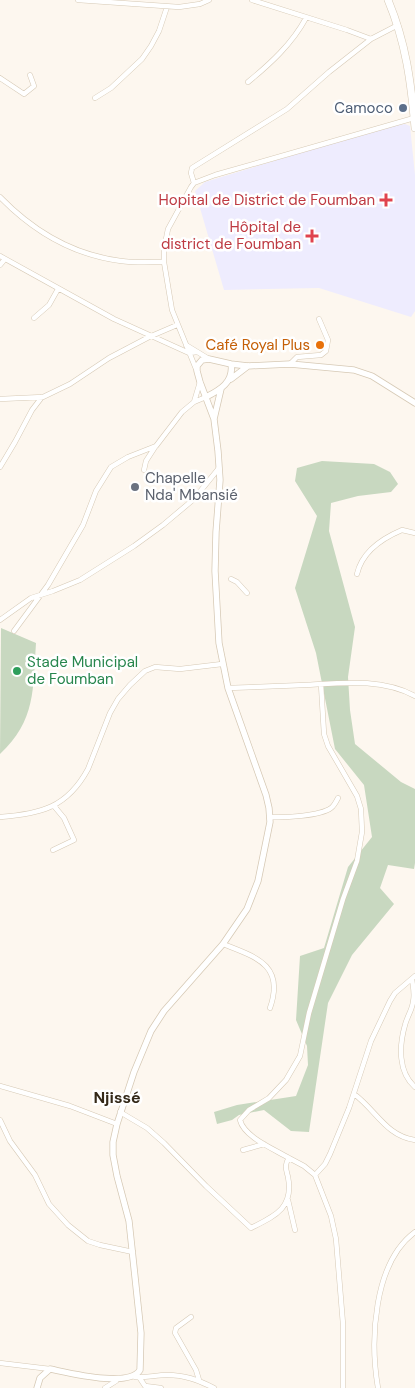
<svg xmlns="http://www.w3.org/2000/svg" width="415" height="1388" font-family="'DM Sans',sans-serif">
  <rect width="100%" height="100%" fill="#fdf7ef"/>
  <path fill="#eeecfe" d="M 405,124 L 410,126 L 415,175 L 415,311 L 411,317 L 319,288 L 224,290 L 195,191 L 205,182 L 382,128 Z"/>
  <path fill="#c8d8c0" d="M 322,461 L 374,464 L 390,472 L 398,484 L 391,492 L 358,496 L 331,503 L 329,531 L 355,627 L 348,677 L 350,710 L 355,744 L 401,782 L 415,789 L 415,863 L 414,869 L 388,865 L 380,888 L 394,904 L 352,955 L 328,1003 L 309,1132 L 291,1131 L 264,1110 L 239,1115 L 232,1120 L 217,1124 L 214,1112 L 237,1105 L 296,1096 L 308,1065 L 307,1046 L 296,1020 L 300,956 L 324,948 L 348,867 L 372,837 L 364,785 L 335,749 L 316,653 L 295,588 L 317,516 L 295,481 L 297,468 Z
    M 1,628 L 36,643 C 33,688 36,721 0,754 Z"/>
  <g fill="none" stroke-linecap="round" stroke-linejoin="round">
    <g stroke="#d6c9b5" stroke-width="5.5">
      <path id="minor" d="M 78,0 L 179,7 L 200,4 L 209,0
        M 252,0 L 347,30 L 371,39
        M 0,78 L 24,94 L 34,86 L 30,75
        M 248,82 C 270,64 292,44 306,18
        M 95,98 L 111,88 L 142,59 L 151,46 L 159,31 L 167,7
        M 194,183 L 191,173 L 192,168 L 287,109 L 329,72 L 371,39 L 398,25
        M 0,197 C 33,231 74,255 121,261 C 135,263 150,262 164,262
        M 0,256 L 114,319 L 189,353 L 197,352
        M 0,265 L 5,259
        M 34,318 L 49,305 L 58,289
        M 186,345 L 209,359
        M 290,364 L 297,357 L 321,355 L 326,351 L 328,340 L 319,319
        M 196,369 L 172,310 L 164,262 L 164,249 L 168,229 L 191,187 L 194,183 L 215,175 L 414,118
        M 0,399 L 43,397 L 70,384 L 109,358 L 149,337 L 177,325
        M 194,402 L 200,382
        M 0,467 L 15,442 L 32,410 L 42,397
        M 144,470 L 146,461 L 155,447
        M 357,574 C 362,552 383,538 402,530 L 415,533
        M 231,579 L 237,582 L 247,593
        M 0,620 L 31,598 L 53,591 L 80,580 L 134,546 L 163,525 L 194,499 L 219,468
        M 14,631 L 48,585 L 83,525 L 96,491 L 111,467 L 128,457 L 156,446 L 182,412 L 194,402 L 206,397
        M 228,688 C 254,687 280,686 305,685 C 342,683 381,678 415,696
        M 0,817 C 40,814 67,808 88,769 L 110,713 L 118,699 L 130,685 L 145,671 L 155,667 L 180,669 L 222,664
        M 270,817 C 283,818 320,816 331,808 C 334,806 336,802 338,798
        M 53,850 L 74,840 L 64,818 L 54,806
        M 223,944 C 256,957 285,965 270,1008
        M 412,979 C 413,987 415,994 413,1002 C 412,1010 407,1017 405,1025 C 399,1046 398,1072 415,1087
        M 0,1086 L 70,1106 L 117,1124
        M 354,1094 C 376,1110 386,1136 415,1140
        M 120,1112 L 147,1128 L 164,1143 L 206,1186 L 251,1228 C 275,1216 294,1208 288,1177 C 286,1169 284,1165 289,1158 L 304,1166 L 315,1175 L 325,1164 L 330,1154 L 349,1108 L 371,1041 L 390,1001 L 395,993 L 415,976
        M 0,1120 L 10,1141 L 35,1175 L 49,1204 L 68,1225 L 88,1241 L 100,1245 L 133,1252
        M 243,1150 L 264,1144
        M 289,1158 C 274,1149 244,1137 240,1120 L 249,1110 L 269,1098 L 286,1080 L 300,1056 L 309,1013 L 343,899 L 357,861 L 362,832 L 361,809 L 357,796 L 328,746 L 324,734 L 321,684
        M 315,1175 L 331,1216 L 336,1239 L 343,1324 L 343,1388
        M 288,1200 L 295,1230
        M 191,1317 L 176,1328 L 175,1333 L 196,1370 L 199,1380
        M 0,1363 L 50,1369
        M 135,1377 C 146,1378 156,1375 167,1375 C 185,1375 198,1380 214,1388
        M 139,1377 L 145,1386 L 161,1388
        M 105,1388 L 116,1381
        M 378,1388 C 370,1341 373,1263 415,1232"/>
    </g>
    <g stroke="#d6c9b5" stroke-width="7">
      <path id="major" d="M 231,379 L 248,366
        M 206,397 C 220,390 234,382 231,364
        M 214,419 L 221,389
        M 37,1388 L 40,1378 L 50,1369 C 70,1373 129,1388 140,1370 L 141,1333 L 129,1221 L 117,1176 L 113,1155 L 113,1142 L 117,1124 L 134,1072 L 151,1031 L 164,1011 L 223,944 L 247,909 L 258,881 L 270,822 L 269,808 L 266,795 L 228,688 L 219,643 L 215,571 L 216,532 L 220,480 L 218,451 L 214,419 L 200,382 L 197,371 L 197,366 L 202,360 L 209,359 L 231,364 L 248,366 L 290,364 L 354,370 L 372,376 L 415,403"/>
    </g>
    <g stroke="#d6c9b5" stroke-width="8">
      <path id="highway" d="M 388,0 C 406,43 411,82 415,128"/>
    </g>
    <use href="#minor" stroke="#fff" stroke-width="4.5"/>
    <use href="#major" stroke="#fff" stroke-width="5.5"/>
    <use href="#highway" stroke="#fff" stroke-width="7"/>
  </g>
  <circle fill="#5c6f8a" stroke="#fff" stroke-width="2" cx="403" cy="108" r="5"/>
  <g fill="#e0444e" stroke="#fff" stroke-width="2">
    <path d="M383.5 192.5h5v5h5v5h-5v5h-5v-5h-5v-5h5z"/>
    <path d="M309.5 228.5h5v5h5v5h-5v5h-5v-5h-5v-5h5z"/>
  </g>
  <circle fill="#e8710a" stroke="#fff" stroke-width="2" cx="320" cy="345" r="5"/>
  <circle fill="#6b7280" stroke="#fff" stroke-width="2" cx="135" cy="487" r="5"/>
  <circle fill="#2e9e5b" stroke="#fff" stroke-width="2" cx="17" cy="671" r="5"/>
  <g text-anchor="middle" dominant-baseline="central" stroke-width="5" stroke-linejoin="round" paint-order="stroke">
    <g font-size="15" fill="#4e5e75" stroke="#fff" text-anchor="end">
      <text x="393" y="108">Camoco</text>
    </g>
    <g font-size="15" fill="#be3a42" stroke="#fff" text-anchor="end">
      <text x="375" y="200">Hopital de District de Foumban</text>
      <text x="301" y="227">Hôpital de<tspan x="301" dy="17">district de Foumban</tspan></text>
    </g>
    <g font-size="15" fill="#c56008" stroke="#fff" text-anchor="end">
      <text x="310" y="345">Café Royal Plus</text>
    </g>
    <g font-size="15" fill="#5b616d" stroke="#fff" text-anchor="start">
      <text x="145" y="478">Chapelle<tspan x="145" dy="17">Nda' Mbansié</tspan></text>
    </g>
    <g font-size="15" fill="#27864d" stroke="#fff" text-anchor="start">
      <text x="27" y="662">Stade Municipal<tspan x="27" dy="17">de Foumban</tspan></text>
    </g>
    <g font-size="16" font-weight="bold" fill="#342919" stroke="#fff">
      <text x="117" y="1097">Njissé</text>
    </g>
  </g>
</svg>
